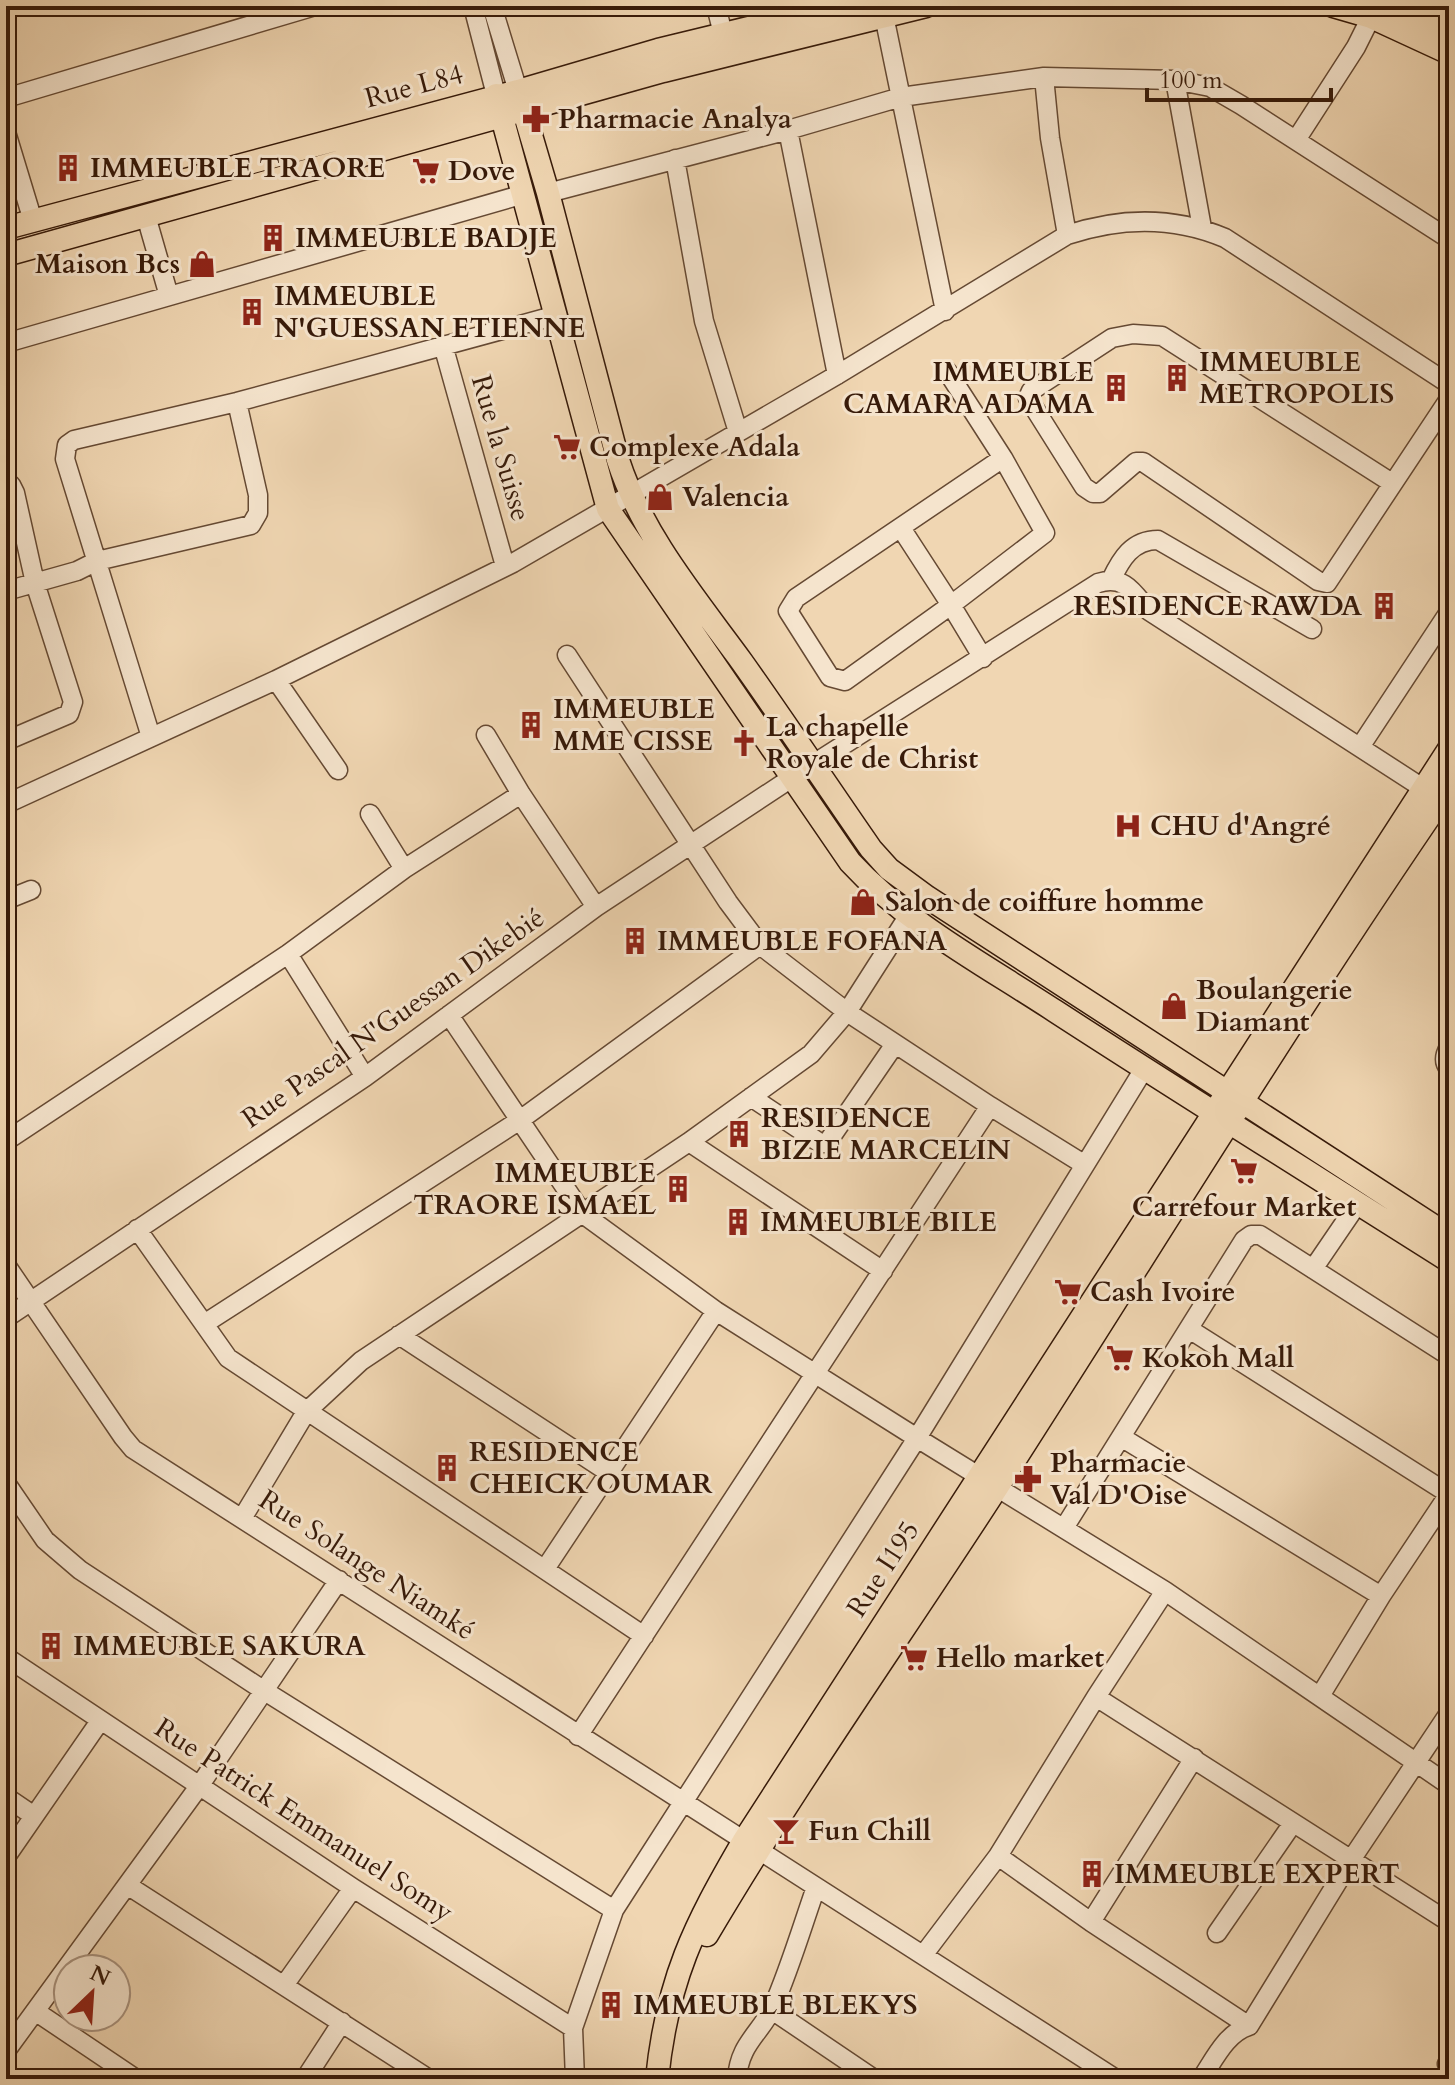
<svg xmlns="http://www.w3.org/2000/svg" width="1455" height="2085" font-family="Cardo,serif">
  <rect width="100%" height="100%" fill="#f0d6b2"/>
  <filter id="stains"><feTurbulence type="fractalNoise" baseFrequency=".0025" numOctaves="4"/><feColorMatrix values="0 0 0 0 .2 0 0 0 0 .09 0 0 0 0 .02 0 0 0 .5 -.17"/></filter>
  <radialGradient id="worn" r=".72"><stop offset=".6" stop-color="#630" stop-opacity="0"/><stop offset="1" stop-color="#630" stop-opacity=".3"/></radialGradient>
  <g fill="none" stroke-linecap="round" stroke-linejoin="round">
    <g stroke="#654933" stroke-width="21">
      <path id="minor" d="M 473,6 L 496,95
        M 492,6 L 518,91
        M 716,6 L 723,34
        M 882,6 L 945,311
        M 1044,77 L 1050,138 L 1067,235
        M 1175,80 L 1202,228
        M 6,98 L 315,6
        M 788,130 L 837,375
        M 6,132 L 33,221
        M 1296,140 L 1356,47 L 1371,17
        M 675,159 L 704,321 L 738,432
        M 548,193 L 788,130 L 901,97 L 1044,77 L 1175,80 L 1210,87 L 1241,105 L 1449,239
        M 146,216 L 169,296
        M 6,343 L 524,194
        M 443,345 L 505,566
        M 6,483 L 11,485 L 15,493 L 35,583 L 73,702 L 69,714 L 6,741
        M 1392,483 L 1162,336 L 1133,334 L 1112,338 L 1031,391 L 1028,398 L 1084,487 L 1093,493 L 1100,493 L 1136,462 L 1143,462 L 1318,581 L 1327,583 L 1449,399
        M 901,528 L 951,605 L 1045,533 L 1003,458 L 947,371
        M 1111,580 C 1121,559 1132,540 1158,540 L 1312,629
        M 6,591 L 77,571 L 97,561 L 251,525 L 258,513 L 258,495 L 237,402
        M 567,655 L 728,902 L 760,945 L 847,1012 L 990,1106 L 578,1736
        M 983,658 L 951,605 L 845,681 L 830,677 L 788,611 L 796,598 L 1003,458
        M 276,680 L 338,770
        M 486,735 L 521,794 L 596,907
        M 151,737 L 65,459 L 67,445 L 74,440 L 237,402 L 557,315
        M 1360,747 L 1449,612
        M 6,804 L 276,680 L 513,563 L 837,375 L 1067,235 C 1121,217 1173,216 1225,238 L 1449,384
        M 370,814 L 404,869
        M 6,900 L 31,890
        M 288,954 L 365,1077
        M 449,1015 L 583,1214 L 716,1311 L 917,1438 L 1165,1591 L 1449,1785
        M 1449,1047 C 1445,1054 1443,1062 1449,1069
        M 751,1097 L 820,1143 L 827,1143 L 895,1044
        M 990,1106 L 1085,1165
        M 6,1141 L 288,954 L 404,869 L 521,794
        M 689,1142 L 883,1271
        M 137,1229 L 228,1358 L 644,1636
        M 6,1265 L 123,1437 L 133,1449 L 1116,2079
        M 1313,1269 L 1358,1203
        M 6,1318 L 365,1077 L 596,907 L 793,777 L 1098,583 C 1125,575 1133,592 1149,611 L 1435,796
        M 204,1324 L 520,1120 L 760,945
        M 1189,1329 L 1449,1494
        M 399,1335 L 608,1472
        M 1121,1437 L 1381,1596
        M 6,1483 L 45,1540 L 80,1570 L 263,1690 L 614,1910
        M 243,1517 L 306,1412 L 361,1361 L 689,1142 L 811,1054 L 847,1012 L 909,915
        M 1064,1528 L 1244,1240 L 1251,1235 L 1260,1235 L 1449,1356
        M 545,1569 L 716,1311
        M 1165,1591 L 1096,1697 L 998,1856 L 1091,1922 L 1249,2026
        M 6,1657 L 353,1888 L 573,2028
        M 1320,1696 L 1381,1596 L 1449,1494
        M 1096,1697 L 1449,1922
        M 6,1797 L 34,1816
        M 6,1857 L 100,1721
        M 127,1885 L 429,2079
        M 1091,1922 L 1194,1758
        M 1217,1933 L 1293,1823
        M 924,1954 L 998,1856
        M 285,1984 L 353,1888
        M 772,2010 L 874,2079
        M 35,2011 L 136,2079
        M 6,2051 L 200,1785 L 339,1580
        M 1447,2064 L 1449,2065
        M 305,2079 L 342,2022
        M 575,2079 L 573,2028 L 614,1910 L 917,1438 L 1144,1069
        M 737,2079 C 739,2044 760,2034 773,2007 C 790,1968 802,1927 816,1887
        M 1201,2079 C 1214,2060 1226,2033 1249,2026 L 1351,1860 L 1449,1713"/>
    </g>
    <g stroke="#371a09" stroke-width="25">
      <path id="major" d="M 1333,6 L 1371,17 L 1449,53
        M 1393,6 L 1449,32
        M 518,91 L 548,193 L 618,460 C 642,535 696,599 742,662 C 786,724 828,787 871,849 L 889,869 L 927,897 L 1449,1236
        M 496,95 L 608,509 L 850,862 C 907,924 985,965 1055,1011 C 1186,1096 1318,1178 1449,1261
        M 6,228 L 518,91 L 658,50 L 839,6
        M 6,255 L 663,71 L 926,6
        M 707,1935 C 798,1781 901,1636 998,1486 C 1148,1253 1292,1016 1449,788
        M 657,2079 C 667,1980 694,1926 743,1842 L 1449,749"/>
    </g>
    <use href="#minor" stroke="#f5e4cd" stroke-width="18"/>
    <use href="#major" stroke="#f0d6b2" stroke-width="22"/>
  </g>
  <defs>
    <g id="pharmacy-bare" transform="scale(2.16)"><path d="M-2-6h4v4h4v4h-4v4h-4v-4h-4v-4h4Z" fill="#8f2418" stroke="#f5e4cd" stroke-width="2.5" paint-order="stroke"/></g>
    <g id="building-bare" transform="scale(2.16)"><path d="M-4-6H4V6H1V3H-1V6H-4ZM-2.5-4.3h1.7v1.8h-1.7ZM.8-4.3h1.7v1.8H.8ZM-2.5-1h1.7V.8h-1.7ZM.8-1h1.7V.8H.8Z" fill="#8f2418" stroke="#f5e4cd" stroke-width="2.5" paint-order="stroke"/></g>
    <g id="supermarket-bare" transform="scale(2.16)"><path d="M-6-5.5h2.5l.6 2H6L4.5 2H-2.5L-4.4-4H-6ZM-1.5 3.2a1.3 1.3 0 1 0 .1 0ZM3 3.2a1.3 1.3 0 1 0 .1 0Z" fill="#8f2418" stroke="#f5e4cd" stroke-width="2.5" paint-order="stroke"/></g>
    <g id="shop-bare" transform="scale(2.16)"><path d="M-5-2.5h2.3a2.7 3.5 0 0 1 5.4 0H5L5.5 6h-11ZM-1.5-2.5h3a1.5 2.3 0 0 0-3 0Z" fill="#8f2418" stroke="#f5e4cd" stroke-width="2.5" paint-order="stroke"/></g>
    <g id="church-bare" transform="scale(2.16)"><path d="M-1.2-6h2.4v3.5h3.3v2.4h-3.3V6h-2.4V-.1h-3.3v-2.4h3.3Z" fill="#8f2418" stroke="#f5e4cd" stroke-width="2.5" paint-order="stroke"/></g>
    <g id="hospital-bare" transform="scale(2.16)"><path d="M-5-5h3v3.5h4V-5h3V5h-3V1.5h-4V5h-3Z" fill="#8f2418" stroke="#f5e4cd" stroke-width="2.5" paint-order="stroke"/></g>
    <g id="bar-bare" transform="scale(2.16)"><path d="M-6-5H6L.8 .8V4.5H3.5V6h-7V4.5H-.8V.8Z" fill="#8f2418" stroke="#f5e4cd" stroke-width="2.5" paint-order="stroke"/></g>
  </defs>
  <g fill-rule="evenodd">
    <use href="#pharmacy-bare" x="536" y="119"/>
    <use href="#building-bare" x="68" y="168"/>
    <use href="#supermarket-bare" x="426" y="171"/>
    <use href="#building-bare" x="273" y="238"/>
    <use href="#shop-bare" x="202" y="264"/>
    <use href="#building-bare" x="252" y="312"/>
    <use href="#building-bare" x="1177" y="378"/>
    <use href="#building-bare" x="1116" y="388"/>
    <use href="#supermarket-bare" x="567" y="447"/>
    <use href="#shop-bare" x="660" y="497"/>
    <use href="#building-bare" x="1384" y="606"/>
    <use href="#building-bare" x="531" y="725"/>
    <use href="#church-bare" x="744" y="743"/>
    <use href="#hospital-bare" x="1128" y="826"/>
    <use href="#shop-bare" x="863" y="902"/>
    <use href="#building-bare" x="635" y="941"/>
    <use href="#shop-bare" x="1174" y="1006"/>
    <use href="#building-bare" x="739" y="1134"/>
    <use href="#supermarket-bare" x="1244" y="1171"/>
    <use href="#building-bare" x="678" y="1189"/>
    <use href="#building-bare" x="738" y="1222"/>
    <use href="#supermarket-bare" x="1068" y="1292"/>
    <use href="#supermarket-bare" x="1120" y="1358"/>
    <use href="#building-bare" x="447" y="1468"/>
    <use href="#pharmacy-bare" x="1028" y="1479"/>
    <use href="#building-bare" x="51" y="1646"/>
    <use href="#supermarket-bare" x="914" y="1658"/>
    <use href="#bar-bare" x="786" y="1831"/>
    <use href="#building-bare" x="1092" y="1874"/>
    <use href="#building-bare" x="611" y="2005"/>
  </g>
  <g text-anchor="middle" dominant-baseline="central" stroke-width="6" stroke-linejoin="round" paint-order="stroke">
    <g font-size="28" fill="#371a09" stroke="#f5e4cd">
      <text transform="translate(414 86) rotate(-15)">Rue L84</text>
      <text transform="translate(501 448) rotate(74)">Rue la Suisse</text>
      <text transform="translate(393 1018) rotate(-35)">Rue Pascal N'Guessan Dikebié</text>
      <text transform="translate(367 1565) rotate(33)">Rue Solange Niamké</text>
      <text transform="translate(883 1569) rotate(-57)">Rue I195</text>
      <text transform="translate(304 1820) rotate(33)">Rue Patrick Emmanuel Somy</text>
    </g>
    <g font-size="28" font-weight="bold" fill="#371a09" stroke="#f5e4cd" text-anchor="start">
      <text x="558" y="119">Pharmacie Analya</text>
      <text x="90" y="168">IMMEUBLE TRAORE</text>
      <text x="448" y="171">Dove</text>
      <text x="295" y="238">IMMEUBLE BADJE</text>
      <text x="180" y="264" text-anchor="end">Maison Bcs</text>
      <text x="274" y="296">IMMEUBLE<tspan x="274" dy="32">N'GUESSAN ETIENNE</tspan></text>
      <text x="1199" y="362">IMMEUBLE<tspan x="1199" dy="32">METROPOLIS</tspan></text>
      <text x="1094" y="372" text-anchor="end">IMMEUBLE<tspan x="1094" dy="32">CAMARA ADAMA</tspan></text>
      <text x="589" y="447">Complexe Adala</text>
      <text x="682" y="497">Valencia</text>
      <text x="1362" y="606" text-anchor="end">RESIDENCE RAWDA</text>
      <text x="553" y="709">IMMEUBLE<tspan x="553" dy="32">MME CISSE</tspan></text>
      <text x="766" y="727">La chapelle<tspan x="766" dy="32">Royale de Christ</tspan></text>
      <text x="1150" y="826">CHU d'Angré</text>
      <text x="885" y="902">Salon de coiffure homme</text>
      <text x="657" y="941">IMMEUBLE FOFANA</text>
      <text x="1196" y="990">Boulangerie<tspan x="1196" dy="32">Diamant</tspan></text>
      <text x="761" y="1118">RESIDENCE<tspan x="761" dy="32">BIZIE MARCELIN</tspan></text>
      <text x="656" y="1173" text-anchor="end">IMMEUBLE<tspan x="656" dy="32">TRAORE ISMAEL</tspan></text>
      <text x="1244" y="1207" text-anchor="middle">Carrefour Market</text>
      <text x="760" y="1222">IMMEUBLE BILE</text>
      <text x="1090" y="1292">Cash Ivoire</text>
      <text x="1142" y="1358">Kokoh Mall</text>
      <text x="469" y="1452">RESIDENCE<tspan x="469" dy="32">CHEICK OUMAR</tspan></text>
      <text x="1050" y="1463">Pharmacie<tspan x="1050" dy="32">Val D'Oise</tspan></text>
      <text x="73" y="1646">IMMEUBLE SAKURA</text>
      <text x="936" y="1658">Hello market</text>
      <text x="808" y="1831">Fun Chill</text>
      <text x="1114" y="1874">IMMEUBLE EXPERT</text>
      <text x="633" y="2005">IMMEUBLE BLEKYS</text>
    </g>
  </g>
  <rect width="1455" height="2085" fill="none" stroke="#f0d6b2" stroke-width="32"/>
  <rect x="8" y="8" width="1439" height="2069" fill="none" stroke="#371a09" stroke-width="4"/>
  <rect x="16" y="16" width="1423" height="2053" fill="none" stroke="#371a09" stroke-width="2"/>
  <g transform="translate(92 1993) rotate(25)"><circle r="38" fill="#f5e4cd" stroke="#a9937f" stroke-width="2"/>
  <path d="M0-6L14 30L0 20L-14 30Z" fill="#8f2418"/>
  <text y="-12" font-size="22" font-weight="bold" text-anchor="middle" fill="#371a09">N</text>
  </g>
  <path d="M1147 88v12h184v-12" fill="none" stroke="#371a09" stroke-width="4"/>
  <text x="1159" y="88" font-size="24" fill="#371a09" stroke="#f5e4cd" stroke-width="6" paint-order="stroke">100 m</text>
  <rect width="100%" height="100%" filter="url(#stains)"/>
  <rect width="100%" height="100%" fill="url(#worn)"/>
</svg>
